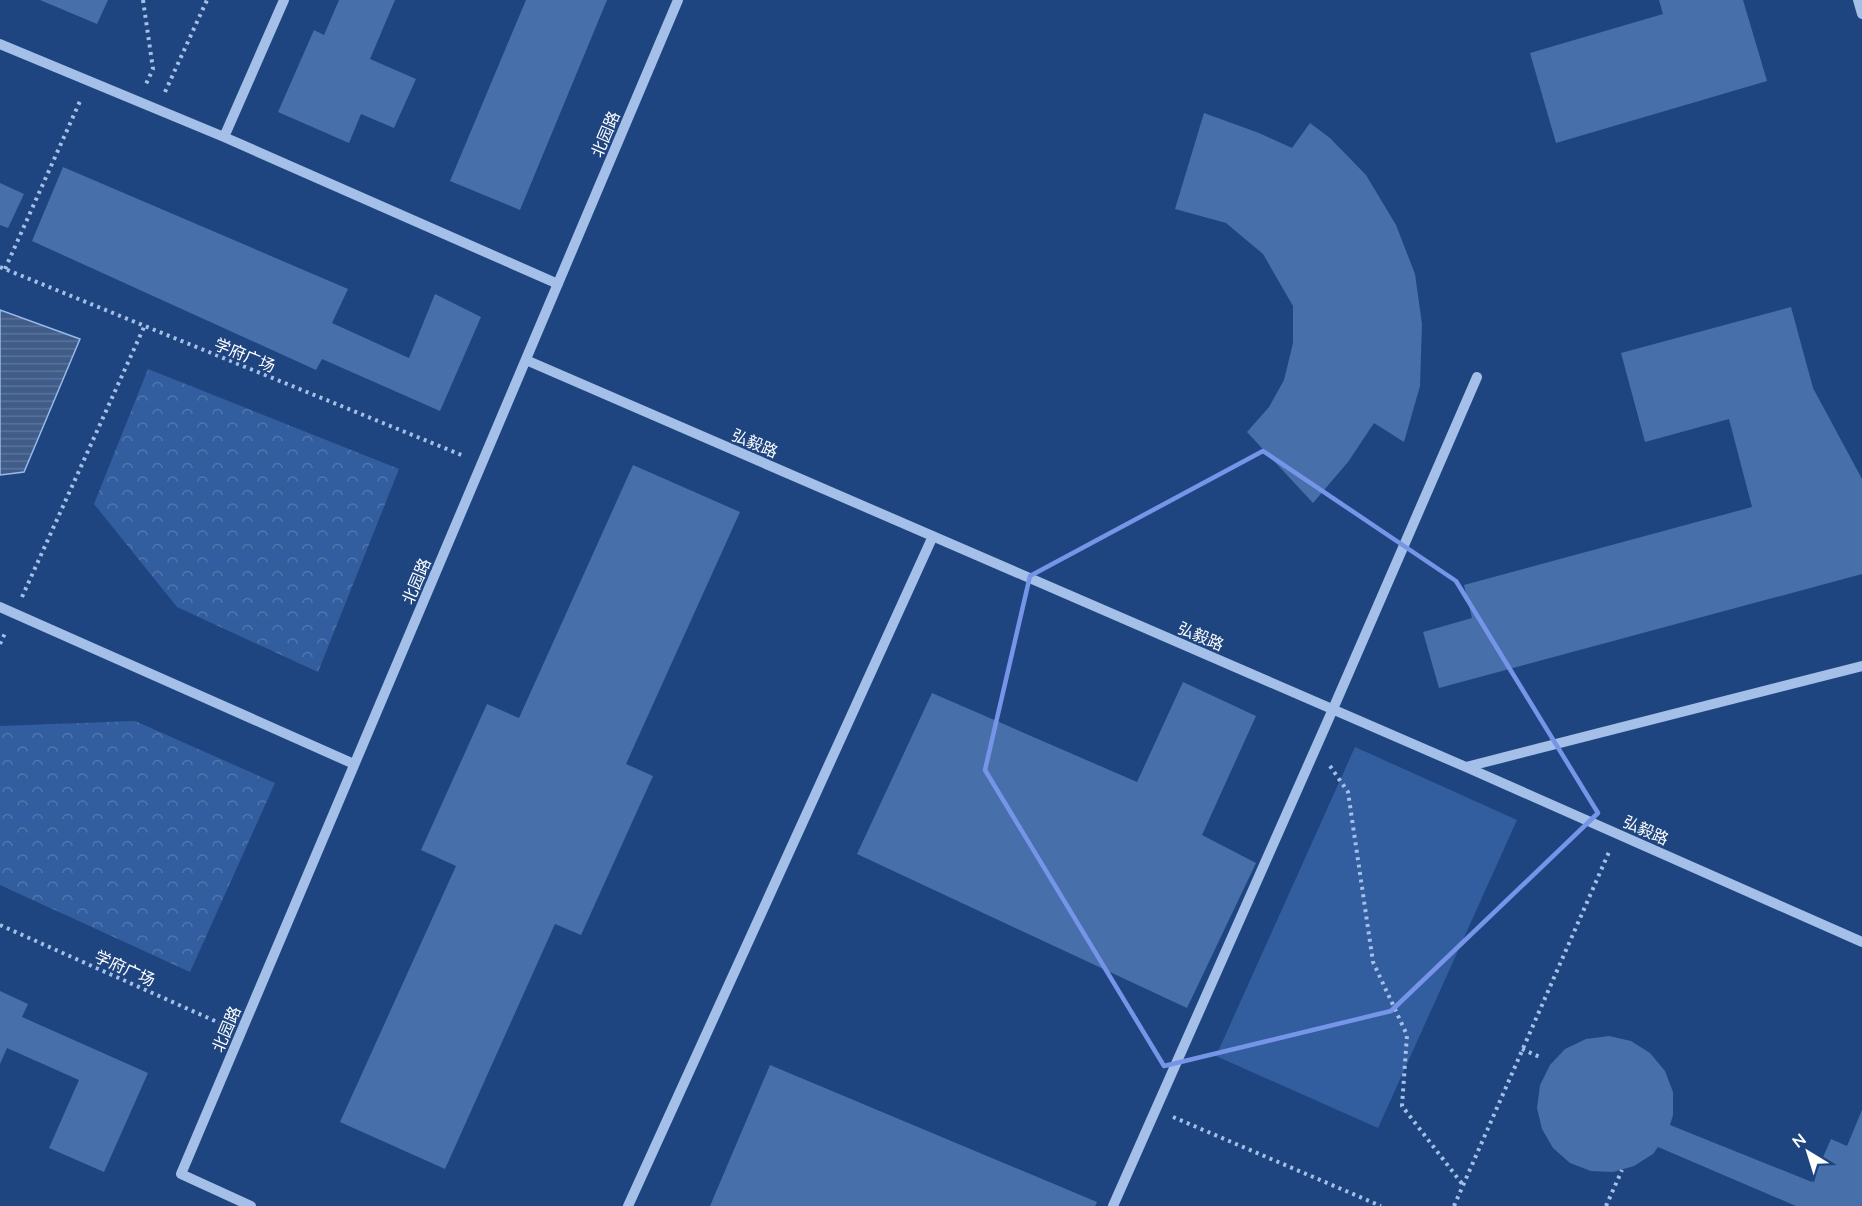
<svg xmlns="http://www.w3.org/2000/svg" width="1862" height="1206" font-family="Mulish,'Noto Sans SC',sans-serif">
  <defs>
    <pattern id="park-crowns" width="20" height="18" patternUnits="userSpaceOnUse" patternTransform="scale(1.5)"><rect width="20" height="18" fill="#325e9f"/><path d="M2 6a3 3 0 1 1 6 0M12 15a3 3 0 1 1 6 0" fill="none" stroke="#5176ad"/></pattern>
    <pattern id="water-rules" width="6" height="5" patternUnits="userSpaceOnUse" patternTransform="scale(1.5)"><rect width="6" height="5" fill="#405c88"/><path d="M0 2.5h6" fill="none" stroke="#5d749a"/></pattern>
  </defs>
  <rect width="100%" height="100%" fill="#1f4581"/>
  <path fill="#325e9f" d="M 1355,747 L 1517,820 L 1378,1128 L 1216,1056 Z"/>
  <path fill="url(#park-crowns)" d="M 148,369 L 399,469 L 318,672 L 177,607 L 94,504 Z
    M 135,721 L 275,783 L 190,972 L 0,885 L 0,726 Z"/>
  <path fill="url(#water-rules)" stroke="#97baea" stroke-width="1.5" d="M 0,310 L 80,339 L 24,472 L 0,475 Z"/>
  <path fill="#476faa" d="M 40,0 L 108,0 L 97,24 Z
    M 339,0 L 395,0 L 370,59 L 416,79 L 394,128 L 361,114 L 349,143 L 278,112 L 314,30 L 324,35 Z
    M 526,0 L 607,0 L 520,210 L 450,181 Z
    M 1659,0 L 1743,0 L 1767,81 L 1556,143 L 1530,53 L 1663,14 Z
    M 1204,113 L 1259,133 L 1292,148 L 1310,123 L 1330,138 L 1366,175 L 1396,225 L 1415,274 L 1422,324 L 1420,386 L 1404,442 L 1374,423 L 1348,462 L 1313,503 L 1247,432 L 1269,407 L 1284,380 L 1293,343 L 1293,306 L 1263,254 L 1226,223 L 1175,209 Z
    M 63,167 L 348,289 L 332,323 L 409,358 L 435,294 L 481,317 L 440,411 L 322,359 L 316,370 L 32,241 Z
    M 0,183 L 24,194 L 8,228 L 0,225 Z
    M 1791,307 L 1813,388 L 1862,479 L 1862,574 L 1439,688 L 1423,632 L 1472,618 L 1464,585 L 1752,507 L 1729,419 L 1645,442 L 1621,353 Z
    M 633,465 L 740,512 L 626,764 L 653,776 L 581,935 L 555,924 L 445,1169 L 340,1122 L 456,866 L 421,850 L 487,704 L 519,718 Z
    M 1183,682 L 1256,716 L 1202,835 L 1256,863 L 1187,1008 L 857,854 L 932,693 L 1137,782 Z
    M 0,991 L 28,1004 L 22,1017 L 148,1073 L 104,1172 L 49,1148 L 79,1080 L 7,1048 L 0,1064 Z
    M 1609,1036 L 1631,1041 L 1650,1053 L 1665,1071 L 1673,1092 L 1673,1115 L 1670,1125 L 1812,1182 L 1831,1139 L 1847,1146 L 1862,1110 L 1862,1206 L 1796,1206 L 1658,1147 L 1653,1154 L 1634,1166 L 1613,1172 L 1591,1171 L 1570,1163 L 1553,1148 L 1542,1129 L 1537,1108 L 1540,1085 L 1550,1065 L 1565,1049 L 1586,1039 Z
    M 770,1065 L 1097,1202 L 1095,1206 L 710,1206 Z"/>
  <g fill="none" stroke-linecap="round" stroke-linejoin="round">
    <path stroke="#a4c0e8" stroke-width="4" stroke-dasharray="3 4.5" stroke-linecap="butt" d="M 143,0 L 153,69 L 146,84
      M 165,92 L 207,0
      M 0,267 L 464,456
      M 5,269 L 81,99
      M 22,597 L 144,327
      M 0,644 L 6,631
      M 1330,766 L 1348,792 L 1373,962 L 1407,1035 L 1402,1106 L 1463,1185
      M 0,925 L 224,1025
      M 1522,1049 L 1542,1058
      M 1173,1117 L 1381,1206
      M 1454,1206 L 1609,852
      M 1606,1206 L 1622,1170"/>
    <path stroke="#a4c0e8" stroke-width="10" d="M 1858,0 L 1862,14
      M 0,44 L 224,137 L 558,284
      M 224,137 L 284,0
      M 526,360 L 1466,767 L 1862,942
      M 0,607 L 354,764
      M 1466,767 L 1862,666
      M 251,1206 L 181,1174 L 678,0
      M 628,1206 L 933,536
      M 1113,1206 L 1333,709 L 1477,377"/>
  </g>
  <path fill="none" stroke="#7795e8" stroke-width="4.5" stroke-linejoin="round" d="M 1263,451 L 1456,581 L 1598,813 L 1391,1011 L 1164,1066 L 985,770 L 1030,576 Z"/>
  <g text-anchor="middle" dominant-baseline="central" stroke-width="4.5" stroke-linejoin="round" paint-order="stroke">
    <g font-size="16" fill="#fff" stroke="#1f4581">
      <text transform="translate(605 134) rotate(-67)">北园路</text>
      <text transform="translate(245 355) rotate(22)">学府广场</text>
      <text transform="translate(755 443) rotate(23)">弘毅路</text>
      <text transform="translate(416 581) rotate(-67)">北园路</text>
      <text transform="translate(1201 636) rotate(23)">弘毅路</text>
      <text transform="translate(1646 830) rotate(24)">弘毅路</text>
      <text transform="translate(125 968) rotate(24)">学府广场</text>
      <text transform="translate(226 1029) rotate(-67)">北园路</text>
    </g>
  </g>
  <g transform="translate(1808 1152) rotate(322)" stroke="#1f4581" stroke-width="4.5" paint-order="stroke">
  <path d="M0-4.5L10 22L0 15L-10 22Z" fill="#ffffff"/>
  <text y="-9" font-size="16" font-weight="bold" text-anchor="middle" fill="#ffffff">N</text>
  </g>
</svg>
